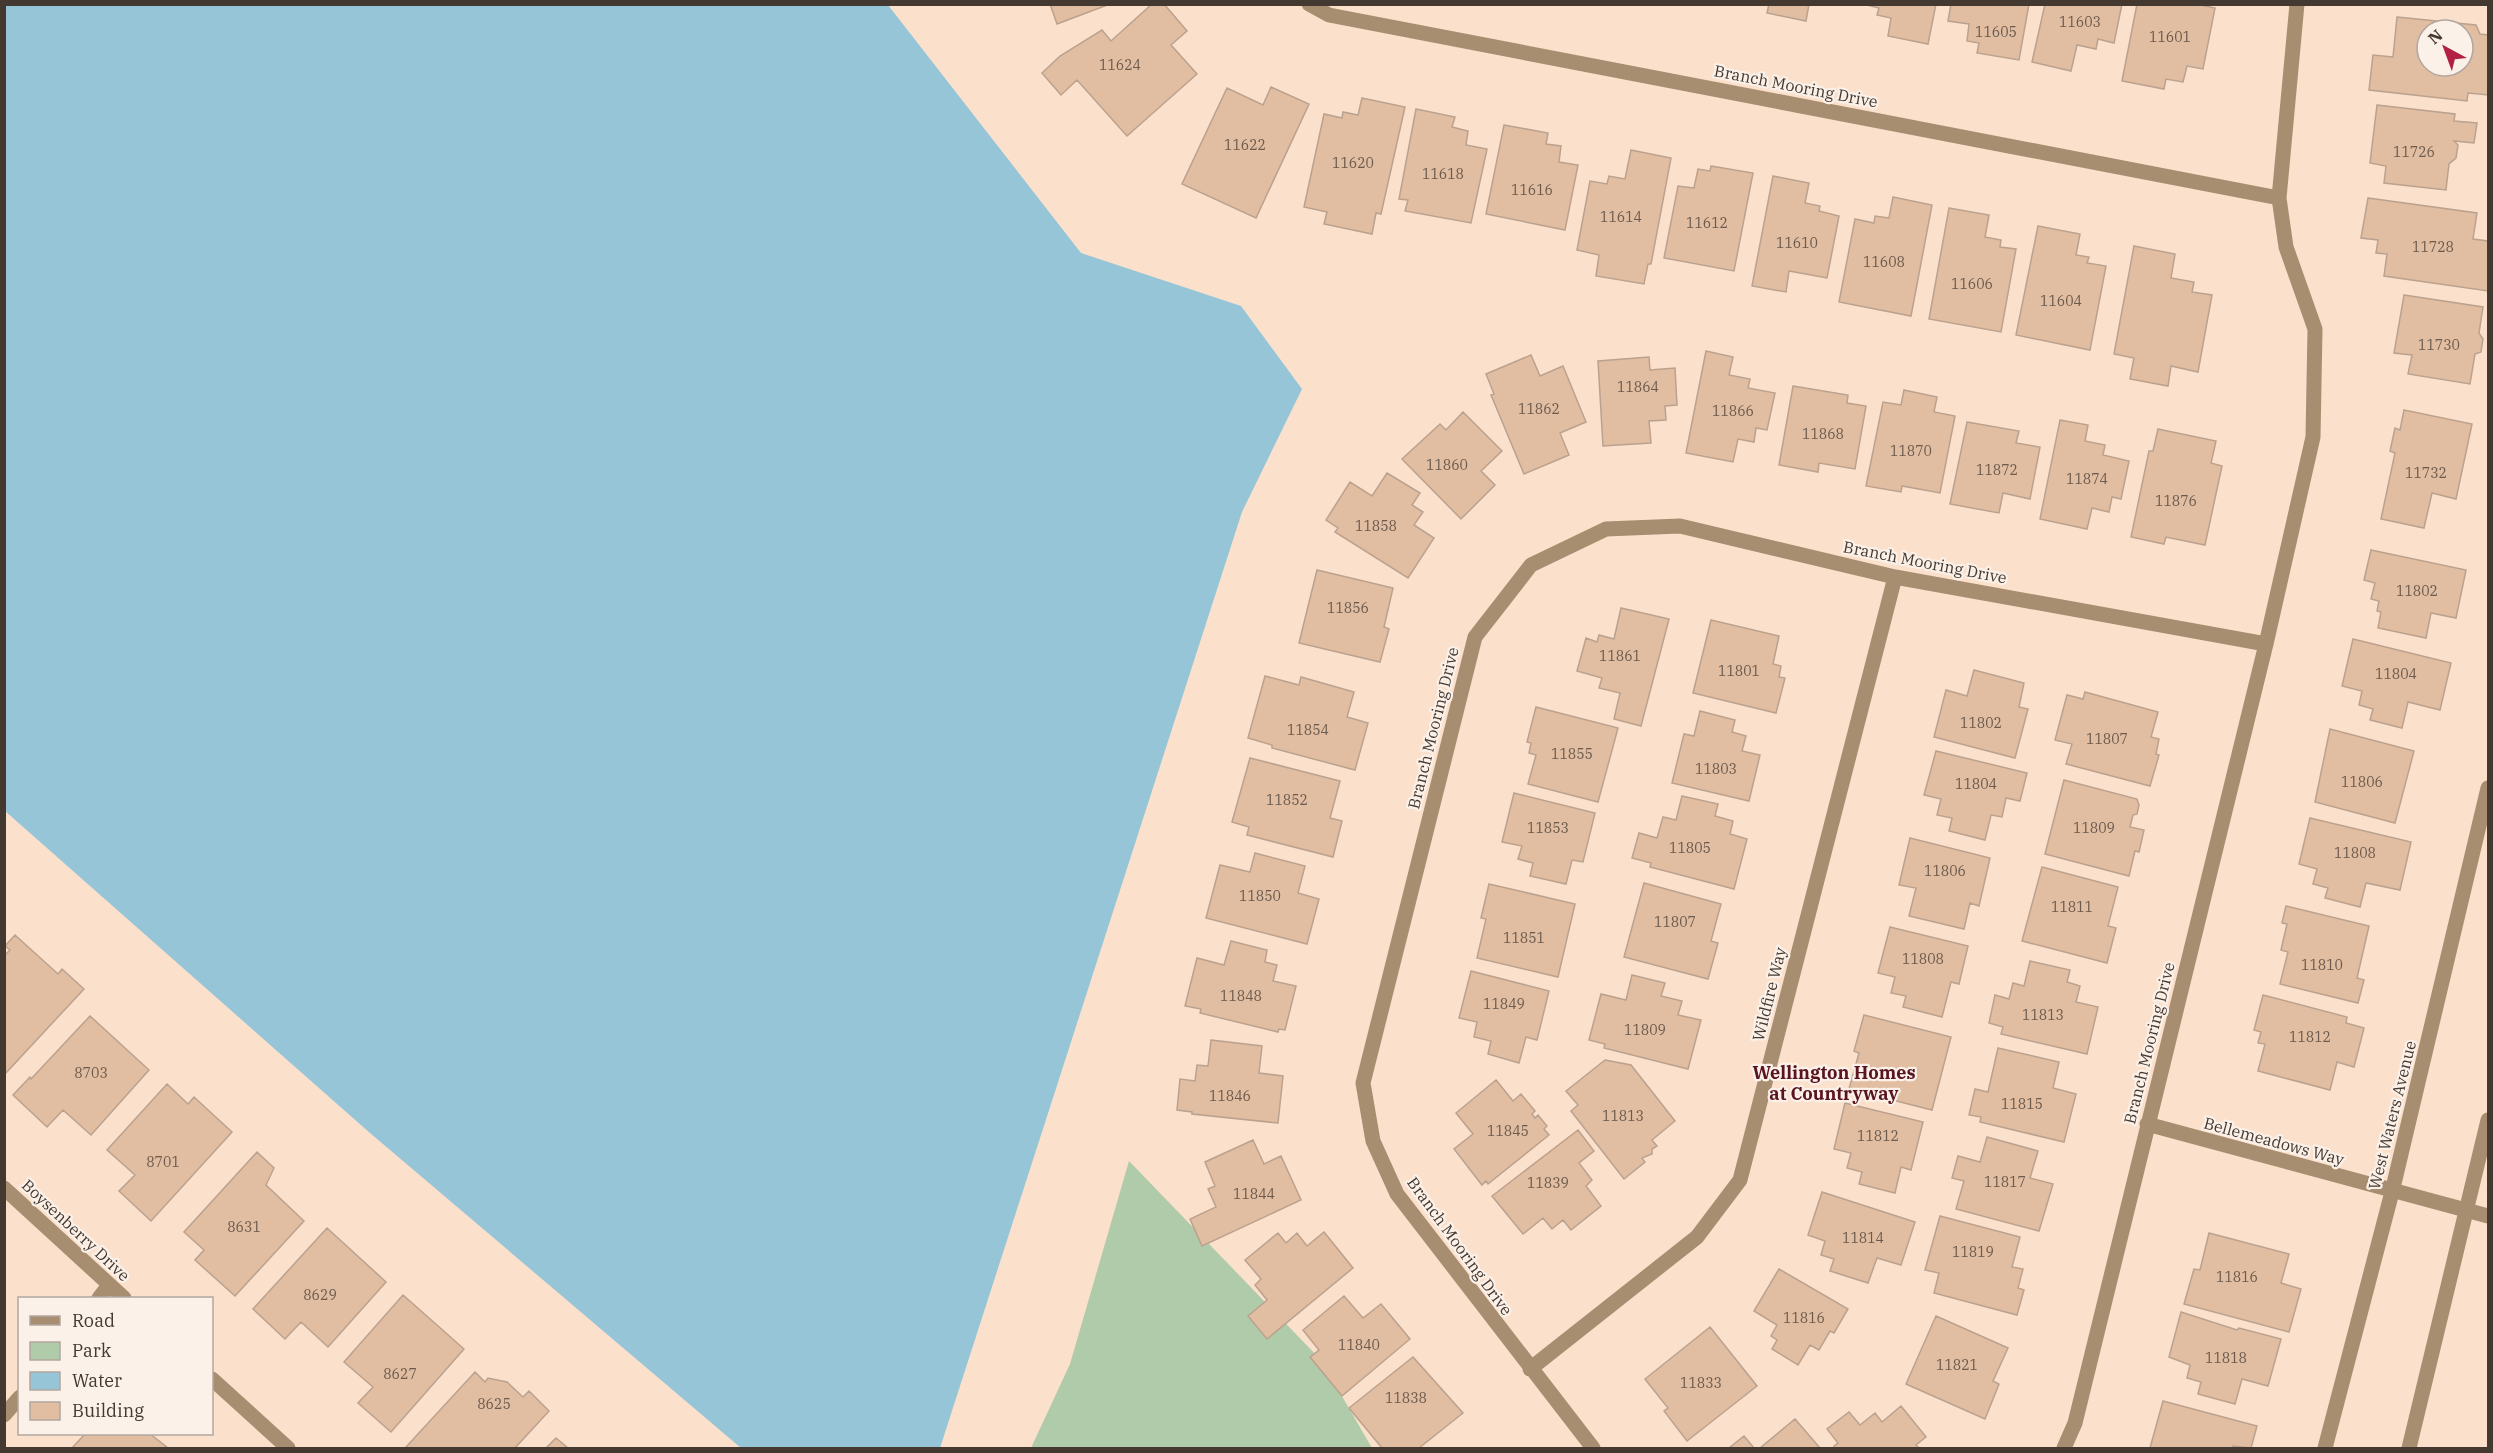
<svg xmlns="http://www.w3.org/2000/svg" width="2493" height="1453" font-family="'IBM Plex Serif',serif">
  <rect width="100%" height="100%" fill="#fbe0cc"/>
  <path fill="#b0cba9" d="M 1129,1161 L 1321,1360 L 1372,1448 L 1031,1448 L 1070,1364 Z"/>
  <path fill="#96c5d8" d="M 5,4 L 888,5 L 1081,253 L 1241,306 L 1302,389 L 1242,512 L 940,1448 L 741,1448 L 370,1133 L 5,811 Z"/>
  <path fill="#e1bda1" stroke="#bba28e" stroke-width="1.5" fill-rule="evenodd" d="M 1050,4 L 1110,4 L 1057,24 Z
    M 1152,4 L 1164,4 L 1187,31 L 1171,45 L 1197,74 L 1127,136 L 1077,80 L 1061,95 L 1042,73 L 1060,56 L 1102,30 L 1111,41 Z
    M 1769,4 L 1809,4 L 1806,21 L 1767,13 Z
    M 1863,4 L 1936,4 L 1928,44 L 1888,36 L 1891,18 L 1877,15 L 1879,8 Z
    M 1951,4 L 2029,4 L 2019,60 L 1977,53 L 1979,43 L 1967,41 L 1969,24 L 1948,21 Z
    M 2045,4 L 2122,4 L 2114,43 L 2098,39 L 2096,49 L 2077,45 L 2071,71 L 2032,62 Z
    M 2137,4 L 2196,4 L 2215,8 L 2203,69 L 2187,66 L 2183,82 L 2166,79 L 2164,89 L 2122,81 Z
    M 2397,17 L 2476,25 L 2480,34 L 2488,35 L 2488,95 L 2468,93 L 2467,101 L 2369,90 L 2373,55 L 2393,57 ZM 2427,30 L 2463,30 L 2463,66 L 2427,66 Z
    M 1271,87 L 1309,104 L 1256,218 L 1182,184 L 1227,88 L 1263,105 Z
    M 1362,98 L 1405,107 L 1381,214 L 1376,213 L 1372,234 L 1324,224 L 1327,212 L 1304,207 L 1324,114 L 1342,118 L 1343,112 L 1358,115 Z
    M 2377,105 L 2455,114 L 2454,121 L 2477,123 L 2474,143 L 2454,141 L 2458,145 L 2456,158 L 2449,164 L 2446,190 L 2384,183 L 2386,166 L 2370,163 Z
    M 1416,109 L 1455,117 L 1452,127 L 1468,131 L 1466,145 L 1487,149 L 1471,223 L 1405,211 L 1408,200 L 1399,199 Z
    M 1504,125 L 1548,133 L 1546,144 L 1561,146 L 1559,162 L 1578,165 L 1565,230 L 1486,214 Z
    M 1631,150 L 1671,158 L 1651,264 L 1648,264 L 1644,284 L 1596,276 L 1599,255 L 1577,250 L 1590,181 L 1607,184 L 1609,176 L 1625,179 Z
    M 1711,166 L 1753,173 L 1734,271 L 1664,258 L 1678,186 L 1694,188 L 1698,169 L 1710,171 Z
    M 1773,176 L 1809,183 L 1805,203 L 1820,206 L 1819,211 L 1839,216 L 1827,278 L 1789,271 L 1786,292 L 1752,286 Z
    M 1893,197 L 1932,205 L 1911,316 L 1839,302 L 1855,219 L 1874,223 L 1875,216 L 1889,218 Z
    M 2368,198 L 2477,213 L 2473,239 L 2488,241 L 2488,291 L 2384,276 L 2387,254 L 2376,253 L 2378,240 L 2361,238 Z
    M 1949,208 L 1989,215 L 1985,237 L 2001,240 L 2000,247 L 2016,249 L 2001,332 L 1929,319 Z
    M 2038,226 L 2080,234 L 2076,255 L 2089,257 L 2087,263 L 2106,266 L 2090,350 L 2016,335 Z
    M 2134,246 L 2175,254 L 2171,278 L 2194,282 L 2192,292 L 2212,295 L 2198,372 L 2171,366 L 2168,386 L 2130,379 L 2134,358 L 2114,354 Z
    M 2404,295 L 2483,307 L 2479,333 L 2483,339 L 2481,352 L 2475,354 L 2470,384 L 2408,374 L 2412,355 L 2394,353 Z
    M 1706,351 L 1733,357 L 1729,375 L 1750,379 L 1748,388 L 1775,393 L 1767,430 L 1756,428 L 1754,442 L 1738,439 L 1733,462 L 1686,453 Z
    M 1531,355 L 1540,376 L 1563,366 L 1586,422 L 1560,433 L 1569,455 L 1524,474 L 1491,395 L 1494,394 L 1486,374 Z
    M 1649,357 L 1650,370 L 1675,368 L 1677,405 L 1665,406 L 1666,420 L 1649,421 L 1651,443 L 1603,446 L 1598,361 Z
    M 1793,386 L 1848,395 L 1847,403 L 1866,406 L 1855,469 L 1819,463 L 1818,472 L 1779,465 Z
    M 1904,390 L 1937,397 L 1934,412 L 1955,416 L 1940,493 L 1902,486 L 1901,492 L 1866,486 L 1883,402 L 1901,405 Z
    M 2404,410 L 2472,424 L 2456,499 L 2432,493 L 2424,528 L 2381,519 L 2395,453 L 2390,451 L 2395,428 L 2400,430 Z
    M 1463,412 L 1502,451 L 1481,471 L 1495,485 L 1461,519 L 1402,459 L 1440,424 L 1446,430 Z
    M 2060,420 L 2088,425 L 2085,441 L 2105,445 L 2103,455 L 2129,461 L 2121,499 L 2112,497 L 2109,512 L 2092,508 L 2087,529 L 2040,519 Z
    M 1967,422 L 2019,431 L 2016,443 L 2040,447 L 2030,499 L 2003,493 L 1999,513 L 1950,504 Z
    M 2158,429 L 2216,441 L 2211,463 L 2222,466 L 2205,545 L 2166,537 L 2164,544 L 2131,537 L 2149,451 L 2153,451 Z
    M 1387,473 L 1420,493 L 1412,505 L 1423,512 L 1414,525 L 1434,538 L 1408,578 L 1335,532 L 1338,528 L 1326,520 L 1350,482 L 1372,496 Z
    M 2371,550 L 2466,570 L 2456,618 L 2431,613 L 2426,638 L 2378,628 L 2381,612 L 2377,611 L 2379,601 L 2371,599 L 2375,583 L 2364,580 Z
    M 1317,570 L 1393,588 L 1384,627 L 1389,629 L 1380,662 L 1299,643 Z
    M 1621,608 L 1669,619 L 1641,726 L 1614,719 L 1620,693 L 1599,688 L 1602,678 L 1577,671 L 1586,638 L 1597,642 L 1599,635 L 1614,639 Z
    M 1711,620 L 1779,636 L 1773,664 L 1781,666 L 1779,677 L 1785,678 L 1776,713 L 1693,693 Z
    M 2353,639 L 2451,663 L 2440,710 L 2408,702 L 2402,728 L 2370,720 L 2373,709 L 2359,705 L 2362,691 L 2342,686 Z
    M 1974,670 L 2024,683 L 2019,707 L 2028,709 L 2015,758 L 1934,737 L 1946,690 L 1967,696 Z
    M 1265,676 L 1299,685 L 1301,677 L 1354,692 L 1347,717 L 1368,723 L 1355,770 L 1272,748 L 1272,745 L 1248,738 Z
    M 2085,692 L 2158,712 L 2151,737 L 2159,739 L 2156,754 L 2159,755 L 2150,786 L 2066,764 L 2072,744 L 2055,740 L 2067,695 L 2083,699 Z
    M 1536,707 L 1618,728 L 1598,802 L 1528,784 L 1536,755 L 1529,753 L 1531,743 L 1527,742 Z
    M 1700,711 L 1735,720 L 1732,732 L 1746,736 L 1742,751 L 1760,755 L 1749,801 L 1672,783 L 1684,734 L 1694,736 Z
    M 2330,729 L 2414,751 L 2395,823 L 2315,802 Z
    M 1936,751 L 2027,773 L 2020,801 L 2006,798 L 2002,817 L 1991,815 L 1985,840 L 1949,831 L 1952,818 L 1937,815 L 1941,799 L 1924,795 Z
    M 1250,758 L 1340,781 L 1330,818 L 1342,821 L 1333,857 L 1247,835 L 1249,827 L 1232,822 Z
    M 2064,780 L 2137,799 L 2139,805 L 2137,814 L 2133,815 L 2130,827 L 2144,830 L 2139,852 L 2135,851 L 2129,876 L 2045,854 Z
    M 1514,793 L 1595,813 L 1583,862 L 1572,860 L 1566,884 L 1530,876 L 1533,863 L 1518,859 L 1522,846 L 1502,842 Z
    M 1682,796 L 1718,804 L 1715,816 L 1733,821 L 1730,834 L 1747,839 L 1734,889 L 1650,867 L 1651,863 L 1632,858 L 1639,833 L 1657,838 L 1663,817 L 1676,820 Z
    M 2310,818 L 2411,842 L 2400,890 L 2366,883 L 2360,907 L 2325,898 L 2328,888 L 2313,884 L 2317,869 L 2299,864 Z
    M 1910,838 L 1990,858 L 1979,906 L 1970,903 L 1964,929 L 1909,916 L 1916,888 L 1899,885 Z
    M 1255,853 L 1305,866 L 1298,893 L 1319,899 L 1307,944 L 1206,918 L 1220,865 L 1250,872 Z
    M 2042,867 L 2118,887 L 2108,926 L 2116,928 L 2107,963 L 2022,941 Z
    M 1644,883 L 1721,904 L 1711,941 L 1718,943 L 1708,979 L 1624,957 Z
    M 1489,884 L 1575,904 L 1558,977 L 1477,958 L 1486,919 L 1481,918 Z
    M 2286,906 L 2369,926 L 2357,978 L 2364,980 L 2358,1003 L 2280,984 L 2288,952 L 2281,950 L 2287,924 L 2282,923 Z
    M 1890,927 L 1968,946 L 1959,984 L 1951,982 L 1942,1017 L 1903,1007 L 1906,996 L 1891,993 L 1895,977 L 1878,973 Z
    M 15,935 L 58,974 L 62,969 L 84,989 L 4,1075 L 4,956 L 10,950 L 5,946 Z
    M 1231,941 L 1267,950 L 1265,962 L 1277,965 L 1273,981 L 1296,986 L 1285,1030 L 1279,1029 L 1278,1032 L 1200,1013 L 1201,1009 L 1185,1006 L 1197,958 L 1224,965 Z
    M 2030,961 L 2070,970 L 2067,982 L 2080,986 L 2076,1002 L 2098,1007 L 2087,1054 L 2001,1034 L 2003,1027 L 1989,1023 L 1995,995 L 2009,999 L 2013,983 L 2024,986 Z
    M 1471,971 L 1549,991 L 1537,1040 L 1526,1037 L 1519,1063 L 1488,1054 L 1491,1041 L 1474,1037 L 1477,1022 L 1459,1018 Z
    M 1632,975 L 1665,983 L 1661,996 L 1682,1001 L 1678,1015 L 1701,1020 L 1688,1069 L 1604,1048 L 1605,1044 L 1589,1040 L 1601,994 L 1626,1000 Z
    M 2263,995 L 2347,1017 L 2346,1023 L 2364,1028 L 2354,1067 L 2337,1062 L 2330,1090 L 2258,1071 L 2265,1044 L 2258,1043 L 2261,1032 L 2254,1030 Z
    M 1864,1015 L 1951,1037 L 1932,1110 L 1849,1089 L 1859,1053 L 1854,1051 Z
    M 90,1016 L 149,1070 L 91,1135 L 63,1110 L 47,1127 L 13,1095 L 30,1077 L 31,1079 Z
    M 1211,1040 L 1262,1046 L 1259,1073 L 1283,1076 L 1278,1123 L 1192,1114 L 1192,1112 L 1177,1110 L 1180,1079 L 1195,1081 L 1197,1065 L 1208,1066 Z
    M 1998,1048 L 2059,1062 L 2053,1088 L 2076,1094 L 2064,1142 L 1980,1122 L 1981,1117 L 1969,1115 L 1975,1089 L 1988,1092 Z
    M 1605,1060 L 1631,1065 L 1675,1121 L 1652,1140 L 1657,1146 L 1652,1149 L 1652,1154 L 1642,1158 L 1645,1162 L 1624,1179 L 1571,1111 L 1578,1105 L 1566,1091 Z
    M 1496,1080 L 1513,1101 L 1521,1094 L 1535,1111 L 1532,1114 L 1535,1118 L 1538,1115 L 1547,1126 L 1544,1129 L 1549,1135 L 1488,1184 L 1486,1181 L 1482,1185 L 1454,1149 L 1473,1134 L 1456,1113 Z
    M 167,1084 L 188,1104 L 194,1097 L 232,1132 L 151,1221 L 119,1191 L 135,1175 L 107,1150 Z
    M 1845,1103 L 1923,1122 L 1911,1170 L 1901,1167 L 1895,1193 L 1859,1184 L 1862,1172 L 1847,1168 L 1851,1153 L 1834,1149 Z
    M 1578,1130 L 1594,1151 L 1579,1163 L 1592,1180 L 1586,1186 L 1601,1206 L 1571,1230 L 1563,1220 L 1552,1229 L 1543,1218 L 1523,1234 L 1492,1196 Z
    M 1987,1137 L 2038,1151 L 2030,1178 L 2053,1184 L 2039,1231 L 1956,1209 L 1964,1181 L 1952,1178 L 1958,1156 L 1980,1162 Z
    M 1253,1140 L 1264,1164 L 1281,1156 L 1301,1200 L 1202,1246 L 1190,1219 L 1216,1207 L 1208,1189 L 1215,1186 L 1205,1162 Z
    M 257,1152 L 274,1168 L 266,1185 L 304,1221 L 235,1296 L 195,1260 L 204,1250 L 184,1232 Z
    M 1822,1192 L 1915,1222 L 1901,1265 L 1877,1258 L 1868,1283 L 1830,1271 L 1834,1259 L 1821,1255 L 1825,1241 L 1808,1235 Z
    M 1940,1216 L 2020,1237 L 2012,1267 L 2023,1269 L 2018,1288 L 2024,1290 L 2017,1315 L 1934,1293 L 1939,1273 L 1925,1270 Z
    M 327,1228 L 386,1282 L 328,1347 L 301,1322 L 285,1339 L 253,1309 Z
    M 1324,1232 L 1353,1268 L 1267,1339 L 1248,1316 L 1267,1300 L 1255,1285 L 1261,1279 L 1245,1260 L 1278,1233 L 1286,1243 L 1297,1233 L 1307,1246 Z
    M 2209,1233 L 2289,1254 L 2281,1283 L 2301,1289 L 2289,1332 L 2184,1304 L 2194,1269 L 2200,1270 Z
    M 1779,1269 L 1848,1309 L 1834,1333 L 1830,1331 L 1819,1350 L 1810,1345 L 1798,1365 L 1772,1349 L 1777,1340 L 1771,1336 L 1777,1325 L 1754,1311 Z
    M 403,1295 L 464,1349 L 391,1432 L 358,1403 L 373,1387 L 344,1362 Z
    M 1344,1296 L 1363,1318 L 1381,1304 L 1410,1339 L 1342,1396 L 1310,1357 L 1319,1350 L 1303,1330 Z
    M 2181,1312 L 2237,1330 L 2239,1328 L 2281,1339 L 2268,1386 L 2242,1379 L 2235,1404 L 2198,1394 L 2201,1382 L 2187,1378 L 2190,1365 L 2169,1357 Z
    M 1936,1316 L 2008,1348 L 1993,1381 L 1999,1384 L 1985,1419 L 1906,1384 Z
    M 1710,1327 L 1757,1386 L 1687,1441 L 1664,1411 L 1668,1408 L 1645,1379 Z
    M 1413,1357 L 1463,1413 L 1419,1448 L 1382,1448 L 1349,1408 Z
    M 475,1372 L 485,1382 L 488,1378 L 507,1382 L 523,1397 L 529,1391 L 549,1411 L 515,1448 L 408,1448 L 406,1447 Z
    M 2163,1401 L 2257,1426 L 2251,1448 L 2233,1446 L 2233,1448 L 2150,1448 Z
    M 1901,1406 L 1926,1437 L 1916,1445 L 1919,1448 L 1835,1448 L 1834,1446 L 1838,1443 L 1827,1429 L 1849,1412 L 1860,1425 L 1875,1413 L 1882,1422 Z
    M 1795,1419 L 1820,1448 L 1760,1448 Z
    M 85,1434 L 150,1434 L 168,1448 L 72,1448 Z
    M 1744,1436 L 1754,1448 L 1729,1448 Z
    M 556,1438 L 568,1448 L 546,1448 Z"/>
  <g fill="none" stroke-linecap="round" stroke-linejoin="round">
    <path stroke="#a78e70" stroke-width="15" d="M 1309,4 L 1329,15 L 2279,198
      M 2147,1124 L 2488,1216
      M 4,1188 L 124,1298
      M 99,1298 L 109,1285
      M 1530,1369 L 1697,1237 L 1740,1180 L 1895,577
      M 212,1379 L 288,1448
      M 4,1415 L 20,1397
      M 1593,1448 L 1397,1194 L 1373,1141 L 1363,1083 L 1475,637 L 1531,565 L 1606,529 L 1680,526 L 1895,577 L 2266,644
      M 2064,1448 L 2075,1423 L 2266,644 L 2313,437 L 2315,329 L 2286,247 L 2279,198 L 2297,4
      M 2325,1448 L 2392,1192 L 2488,788
      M 2409,1448 L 2488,1120"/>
  </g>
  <g text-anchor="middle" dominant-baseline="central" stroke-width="4.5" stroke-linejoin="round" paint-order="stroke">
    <g font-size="14" fill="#6b5a4d">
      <text x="2080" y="22">11603</text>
      <text x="1996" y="32">11605</text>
      <text x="2170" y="37">11601</text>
      <text x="1120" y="65">11624</text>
      <text x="1245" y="145">11622</text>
      <text x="2414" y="152">11726</text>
      <text x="1353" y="163">11620</text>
      <text x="1443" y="174">11618</text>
      <text x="1532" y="190">11616</text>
      <text x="1621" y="217">11614</text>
      <text x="1707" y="223">11612</text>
      <text x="1797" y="243">11610</text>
      <text x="2433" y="247">11728</text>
      <text x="1884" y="262">11608</text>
      <text x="1972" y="284">11606</text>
      <text x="2061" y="301">11604</text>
      <text x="2439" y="345">11730</text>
      <text x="1638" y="387">11864</text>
      <text x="1539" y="409">11862</text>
      <text x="1733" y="411">11866</text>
      <text x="1823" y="434">11868</text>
      <text x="1911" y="451">11870</text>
      <text x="1447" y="465">11860</text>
      <text x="1997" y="470">11872</text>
      <text x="2426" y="473">11732</text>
      <text x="2087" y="479">11874</text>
      <text x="2176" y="501">11876</text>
      <text x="1376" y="526">11858</text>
      <text x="2417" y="591">11802</text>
      <text x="1348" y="608">11856</text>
      <text x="1620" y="656">11861</text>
      <text x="1739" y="671">11801</text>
      <text x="2396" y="674">11804</text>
      <text x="1981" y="723">11802</text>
      <text x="1308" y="730">11854</text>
      <text x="2107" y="739">11807</text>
      <text x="1572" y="754">11855</text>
      <text x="1716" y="769">11803</text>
      <text x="2362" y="782">11806</text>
      <text x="1976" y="784">11804</text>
      <text x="1287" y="800">11852</text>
      <text x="1548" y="828">11853</text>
      <text x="2094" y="828">11809</text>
      <text x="1690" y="848">11805</text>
      <text x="2355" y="853">11808</text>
      <text x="1945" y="871">11806</text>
      <text x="1260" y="896">11850</text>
      <text x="2072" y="907">11811</text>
      <text x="1675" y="922">11807</text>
      <text x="1524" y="938">11851</text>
      <text x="1923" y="959">11808</text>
      <text x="2322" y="965">11810</text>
      <text x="1241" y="996">11848</text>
      <text x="1504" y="1004">11849</text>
      <text x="2043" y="1015">11813</text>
      <text x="1645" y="1030">11809</text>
      <text x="2310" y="1037">11812</text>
      <text x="91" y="1073">8703</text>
      <text x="1230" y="1096">11846</text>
      <text x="2022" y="1104">11815</text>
      <text x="1623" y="1116">11813</text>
      <text x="1508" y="1131">11845</text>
      <text x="1878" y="1136">11812</text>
      <text x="163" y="1162">8701</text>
      <text x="2005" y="1182">11817</text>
      <text x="1548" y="1183">11839</text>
      <text x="1254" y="1194">11844</text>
      <text x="244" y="1227">8631</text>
      <text x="1863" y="1238">11814</text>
      <text x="1973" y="1252">11819</text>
      <text x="2237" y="1277">11816</text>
      <text x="320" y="1295">8629</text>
      <text x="1804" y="1318">11816</text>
      <text x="1359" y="1345">11840</text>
      <text x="2226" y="1358">11818</text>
      <text x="1957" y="1365">11821</text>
      <text x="400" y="1374">8627</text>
      <text x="1701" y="1383">11833</text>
      <text x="1406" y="1398">11838</text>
      <text x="494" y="1404">8625</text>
    </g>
    <g font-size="16" fill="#443931" stroke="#fbf1e8">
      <text transform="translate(1796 86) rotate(11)">Branch Mooring Drive</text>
      <text transform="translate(1925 562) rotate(11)">Branch Mooring Drive</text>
      <text transform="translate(1433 728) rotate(-76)">Branch Mooring Drive</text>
      <text transform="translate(1769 994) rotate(-76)">Wildfire Way</text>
      <text transform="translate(2149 1043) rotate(-76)">Branch Mooring Drive</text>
      <text transform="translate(2392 1115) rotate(-76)">West Waters Avenue</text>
      <text transform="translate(2274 1141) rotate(15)">Bellemeadows Way</text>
      <text transform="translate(76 1230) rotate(43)">Boysenberry Drive</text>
      <text transform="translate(1460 1246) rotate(54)">Branch Mooring Drive</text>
    </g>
    <g font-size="18" font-weight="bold" fill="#591422" stroke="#fbf1e8">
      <text x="1834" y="1072">Wellington Homes<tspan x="1834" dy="21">at Countryway</tspan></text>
    </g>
  </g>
  <rect width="2493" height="1453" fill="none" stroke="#443931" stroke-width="12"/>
  <rect x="18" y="1297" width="195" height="138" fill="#fbf1e8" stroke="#b2a79f" stroke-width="1.5"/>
  <rect x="30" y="1316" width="30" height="9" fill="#a78e70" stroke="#b2a79f" stroke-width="1.5"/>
  <text x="72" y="1327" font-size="18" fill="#443931">Road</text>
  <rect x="30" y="1342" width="30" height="18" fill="#b0cba9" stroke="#b2a79f" stroke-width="1.5"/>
  <text x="72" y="1357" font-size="18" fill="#443931">Park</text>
  <rect x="30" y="1372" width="30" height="18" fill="#96c5d8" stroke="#b2a79f" stroke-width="1.5"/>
  <text x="72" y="1387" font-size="18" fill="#443931">Water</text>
  <rect x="30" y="1402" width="30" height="18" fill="#e1bda1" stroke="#b2a79f" stroke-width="1.5"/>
  <text x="72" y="1417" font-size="18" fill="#443931">Building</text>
  <g transform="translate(2445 48) rotate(319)"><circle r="28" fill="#fbf1e8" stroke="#b2a79f" stroke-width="1.5"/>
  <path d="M0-4.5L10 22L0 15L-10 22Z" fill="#b22044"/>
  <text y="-9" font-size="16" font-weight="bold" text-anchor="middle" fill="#443931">N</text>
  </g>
</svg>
